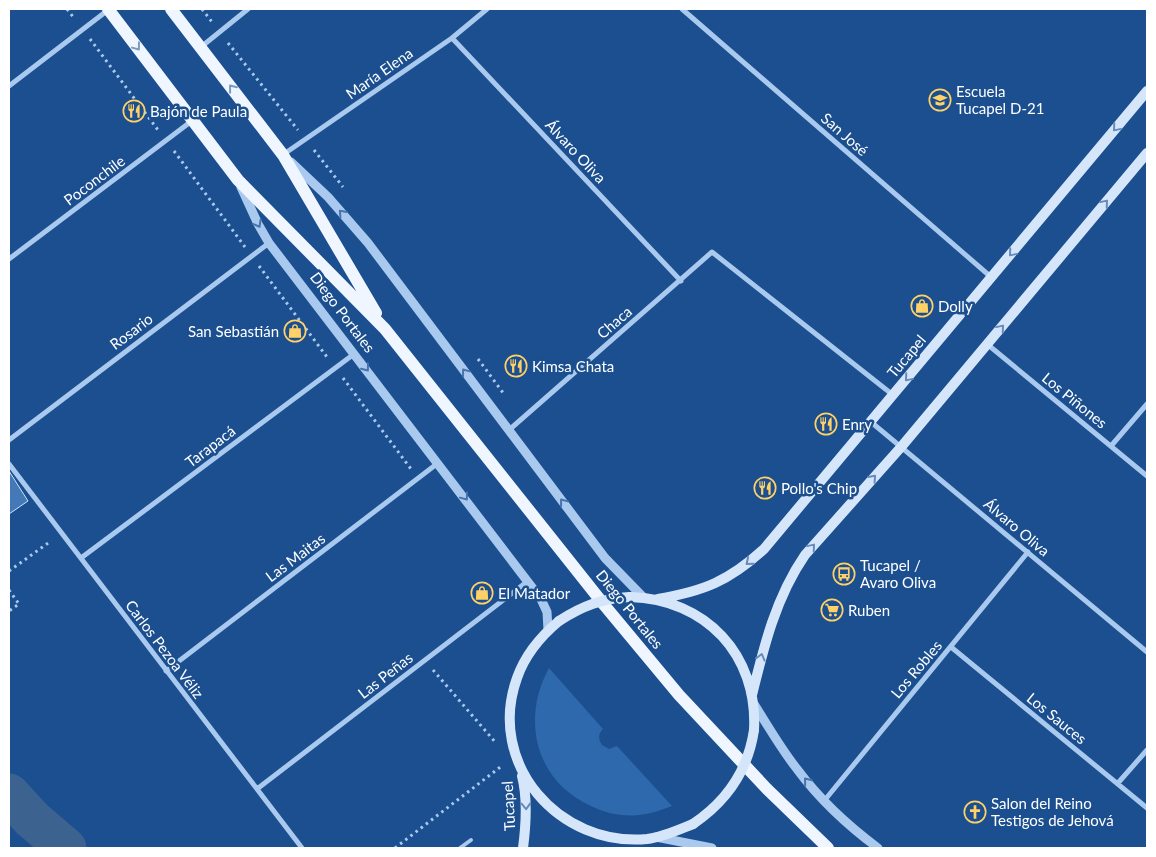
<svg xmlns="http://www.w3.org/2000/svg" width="1156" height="857" font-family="Lato,sans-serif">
  <rect width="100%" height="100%" fill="#1b4f8f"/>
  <path fill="#2e69ad" d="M 549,668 L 603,729 C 598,734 598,739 602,745 L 609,749 L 617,746 L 672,806 C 661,810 650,814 639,815 C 622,817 605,813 591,806 C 535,781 521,719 549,668 Z"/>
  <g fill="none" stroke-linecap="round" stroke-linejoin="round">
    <path stroke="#3c6290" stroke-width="41" d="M 9,794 L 32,819 L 66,848"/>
  </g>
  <path fill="#4478b7" stroke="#cfe3fa" d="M 9,471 L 28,501 L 9,514 Z"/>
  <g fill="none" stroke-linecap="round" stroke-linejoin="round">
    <path stroke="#a9c9ee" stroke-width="3" stroke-dasharray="2.5 4" stroke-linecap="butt" d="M 67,9 L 74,18
      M 202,9 L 212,22
      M 90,39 L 158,130
      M 228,43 L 298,130
      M 314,150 L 343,187
      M 174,151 L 245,247
      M 259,266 L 327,357
      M 478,359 L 504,394
      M 343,378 L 411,469
      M 9,571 L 51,541
      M 9,590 L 19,604 L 9,611
      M 433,670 L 496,743
      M 395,848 L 503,765"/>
    <path stroke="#a9c9ee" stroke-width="4" d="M 460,848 L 471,840"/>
    <path stroke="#a9c9ee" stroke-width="5" d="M 682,9 L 991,277
      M 452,38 L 681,281
      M 201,47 L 248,9
      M 9,86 L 108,10
      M 284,154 L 452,38 L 487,9
      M 9,259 L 193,120
      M 987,344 L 1147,476
      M 871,422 L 1147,652
      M 509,430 L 712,252 L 893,395
      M 9,440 L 269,243
      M 1111,446 L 1147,404
      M 9,464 L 302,848
      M 81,558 L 354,354
      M 951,647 L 1147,808
      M 166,671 L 438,463
      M 1118,783 L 1147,750
      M 257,789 L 528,581
      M 824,801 L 1028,552"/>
    <path stroke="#a9c9ee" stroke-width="9" d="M 291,162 L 328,197 L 368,243 L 605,558 L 643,597
      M 241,187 L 258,224 L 269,243 L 541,599 L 547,612 L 548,630
      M 754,704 C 768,726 781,749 797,769 C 820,800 847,825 878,848
      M 656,837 L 712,848"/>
    <path stroke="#d6e6fa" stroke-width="10" d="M 630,597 C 706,599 758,655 754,730
      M 658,599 C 704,591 729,581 764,549 L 1147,91
      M 559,621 C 541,636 525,655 517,678 C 486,764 559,847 647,839 C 663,837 678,830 693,824
      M 752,695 C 764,646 776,597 805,555 L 902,446 L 1147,153
      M 522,776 C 528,799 526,825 523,848"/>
    <path stroke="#f0f6ff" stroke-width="12" d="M 108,9 L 238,180 L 385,329 L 605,606 L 679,695 L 767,789 L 828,848
      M 171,9 L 283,155 L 376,313"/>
    <path stroke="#d6e6fa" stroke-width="10" d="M 559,621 C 582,606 603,598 630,597
      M 693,824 C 727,801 748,771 754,730"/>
  </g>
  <defs><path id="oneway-chevron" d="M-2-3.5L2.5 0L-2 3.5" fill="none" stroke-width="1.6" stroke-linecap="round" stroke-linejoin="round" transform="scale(1.25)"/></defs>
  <g stroke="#7b9ac1">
    <use href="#oneway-chevron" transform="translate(137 47) rotate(53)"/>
    <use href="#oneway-chevron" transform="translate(232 88) rotate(-128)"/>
  </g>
  <g stroke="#668bba">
    <use href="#oneway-chevron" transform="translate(1116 128) rotate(130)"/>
    <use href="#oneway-chevron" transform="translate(1105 203) rotate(-50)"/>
    <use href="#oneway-chevron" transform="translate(1012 253) rotate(130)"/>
    <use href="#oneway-chevron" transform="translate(1001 328) rotate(-50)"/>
    <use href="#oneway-chevron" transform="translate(908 378) rotate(130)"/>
    <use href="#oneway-chevron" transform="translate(873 478) rotate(-48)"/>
    <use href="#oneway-chevron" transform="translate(812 547) rotate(-50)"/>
    <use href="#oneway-chevron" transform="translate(749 562) rotate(140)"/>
    <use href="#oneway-chevron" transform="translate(761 657) rotate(-75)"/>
    <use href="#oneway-chevron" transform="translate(526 806) rotate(88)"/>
  </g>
  <g stroke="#4674ac">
    <use href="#oneway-chevron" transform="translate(342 213) rotate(-132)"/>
    <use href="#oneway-chevron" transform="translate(258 224) rotate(61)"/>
    <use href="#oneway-chevron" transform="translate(366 368) rotate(52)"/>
    <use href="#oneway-chevron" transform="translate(465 372) rotate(-127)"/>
    <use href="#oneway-chevron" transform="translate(465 497) rotate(53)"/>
    <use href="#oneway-chevron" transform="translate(563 502) rotate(-127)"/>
    <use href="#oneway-chevron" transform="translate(807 781) rotate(-129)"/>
  </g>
  <defs>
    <g id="school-ring" transform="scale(1.125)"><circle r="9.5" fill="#1b4f8f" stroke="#ffd166" stroke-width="1.5"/><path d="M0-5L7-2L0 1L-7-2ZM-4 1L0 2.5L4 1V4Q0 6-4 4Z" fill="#ffd166"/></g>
    <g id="restaurant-ring" transform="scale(1.125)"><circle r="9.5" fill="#1b4f8f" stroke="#ffd166" stroke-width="1.5"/><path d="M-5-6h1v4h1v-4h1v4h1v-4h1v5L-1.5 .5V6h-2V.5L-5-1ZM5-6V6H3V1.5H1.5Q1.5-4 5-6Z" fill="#ffd166"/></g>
    <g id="shop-ring" transform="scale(1.125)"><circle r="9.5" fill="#1b4f8f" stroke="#ffd166" stroke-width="1.5"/><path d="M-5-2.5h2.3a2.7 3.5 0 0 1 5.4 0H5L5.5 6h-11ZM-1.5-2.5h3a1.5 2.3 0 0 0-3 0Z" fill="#ffd166"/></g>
    <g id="bus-ring" transform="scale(1.125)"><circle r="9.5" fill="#1b4f8f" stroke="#ffd166" stroke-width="1.5"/><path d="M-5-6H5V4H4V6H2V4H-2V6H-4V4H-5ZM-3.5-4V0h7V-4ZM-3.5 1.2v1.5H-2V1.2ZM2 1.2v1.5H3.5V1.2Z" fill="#ffd166"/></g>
    <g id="supermarket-ring" transform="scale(1.125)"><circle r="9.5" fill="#1b4f8f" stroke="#ffd166" stroke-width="1.5"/><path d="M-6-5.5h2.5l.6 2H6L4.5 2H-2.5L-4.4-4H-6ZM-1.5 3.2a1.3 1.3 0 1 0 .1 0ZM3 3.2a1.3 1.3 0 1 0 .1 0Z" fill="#ffd166"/></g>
    <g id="church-ring" transform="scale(1.125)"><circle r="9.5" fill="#1b4f8f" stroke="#ffd166" stroke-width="1.5"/><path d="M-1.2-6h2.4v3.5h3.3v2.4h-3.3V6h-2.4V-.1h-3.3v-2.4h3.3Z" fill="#ffd166"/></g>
  </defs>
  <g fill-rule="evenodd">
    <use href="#school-ring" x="940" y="100"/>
    <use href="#restaurant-ring" x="134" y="111"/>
    <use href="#shop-ring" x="922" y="306"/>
    <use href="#shop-ring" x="295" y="331"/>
    <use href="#restaurant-ring" x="516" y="366"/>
    <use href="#restaurant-ring" x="826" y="424"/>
    <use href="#restaurant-ring" x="765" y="488"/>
    <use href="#bus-ring" x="844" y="574"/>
    <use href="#shop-ring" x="482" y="593"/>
    <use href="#supermarket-ring" x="832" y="610"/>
    <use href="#church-ring" x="975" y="812"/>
  </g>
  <g text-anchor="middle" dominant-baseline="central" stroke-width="5" stroke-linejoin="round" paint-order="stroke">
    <g font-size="15" fill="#fff" stroke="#1b4f8f">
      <text transform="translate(379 73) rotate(-35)">María Elena</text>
      <text transform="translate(845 134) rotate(41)">San José</text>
      <text transform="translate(576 151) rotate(47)">Álvaro Oliva</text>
      <text transform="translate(94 180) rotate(-37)">Poconchile</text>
      <text transform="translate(343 312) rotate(53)">Diego Portales</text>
      <text transform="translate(614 322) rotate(-41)">Chaca</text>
      <text transform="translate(131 331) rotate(-37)">Rosario</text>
      <text transform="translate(906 356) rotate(-50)">Tucapel</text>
      <text transform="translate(1075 400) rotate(39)">Los Piñones</text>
      <text transform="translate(210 446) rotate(-37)">Tarapacá</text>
      <text transform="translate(1017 527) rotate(40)">Álvaro Oliva</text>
      <text transform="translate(295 557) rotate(-37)">Las Maitas</text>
      <text transform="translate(630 609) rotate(51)">Diego Portales</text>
      <text transform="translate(165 649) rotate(53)">Carlos Pezoa Véliz</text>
      <text transform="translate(916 669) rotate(-50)">Los Robles</text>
      <text transform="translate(385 675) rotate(-38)">Las Peñas</text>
      <text transform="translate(1057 718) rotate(39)">Los Sauces</text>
      <text transform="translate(508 806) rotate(-93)">Tucapel</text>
    </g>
    <g font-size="15" fill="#fff" stroke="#1b4f8f" text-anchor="start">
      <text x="956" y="91">Escuela<tspan x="956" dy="17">Tucapel D-21</tspan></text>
      <text x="150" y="111">Bajón de Paula</text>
      <text x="938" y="306">Dolly</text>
      <text x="279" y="331" text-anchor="end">San Sebastián</text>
      <text x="532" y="366">Kimsa Chata</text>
      <text x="842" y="424">Enry</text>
      <text x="781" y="488">Pollo's Chip</text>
      <text x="860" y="565">Tucapel /<tspan x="860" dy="17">Avaro Oliva</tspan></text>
      <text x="498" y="593">El Matador</text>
      <text x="848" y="610">Ruben</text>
      <text x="991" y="803">Salon del Reino<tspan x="991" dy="17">Testigos de Jehová</tspan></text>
    </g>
  </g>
  <rect width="1156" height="857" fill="none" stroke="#ffffff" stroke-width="20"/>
</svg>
